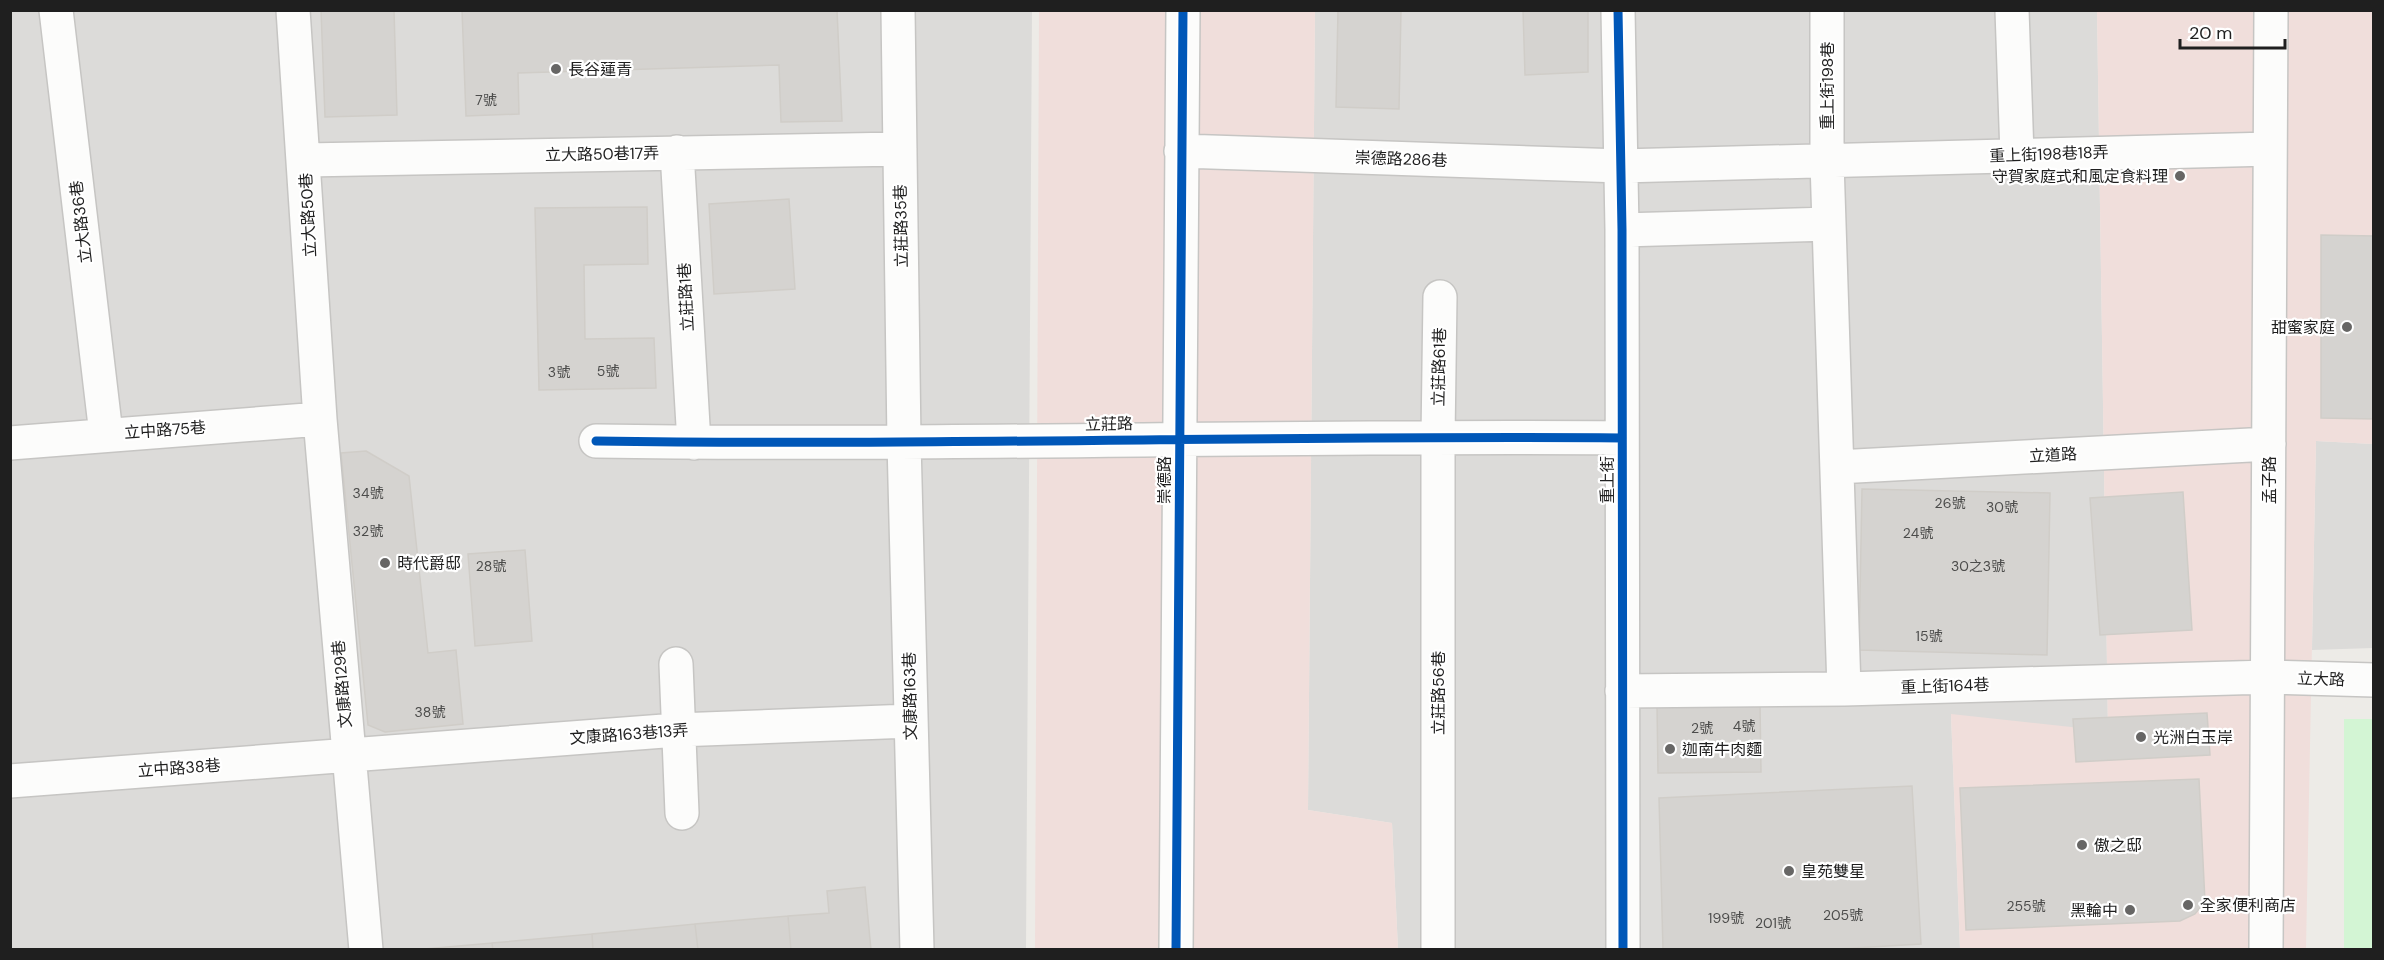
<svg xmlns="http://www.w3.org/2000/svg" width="2384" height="960" font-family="'DM Sans','Noto Sans TC',sans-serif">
  <rect width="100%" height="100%" fill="#edebe7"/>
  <path fill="#dcdbd9" d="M 10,11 L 1032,11 L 1026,949 L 11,949 Z
    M 1315,11 L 2097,11 L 2108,732 L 1951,715 L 1960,949 L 1398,949 L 1392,823 L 1308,810 Z
    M 2316,441 L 2373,444 L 2373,648 L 2312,650 Z"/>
  <path fill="#f0dedb" d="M 1039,11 L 1315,11 L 1308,810 L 1392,823 L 1398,949 L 1035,950 Z
    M 2097,11 L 2373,11 L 2373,444 L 2316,441 L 2306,949 L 1960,949 L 1951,714 L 2108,731 Z"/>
  <path fill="#d3f5d4" d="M 2344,719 L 2373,719 L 2373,949 L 2344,949 Z"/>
  <path fill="#d5d3d0" stroke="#d0cdc8" stroke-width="1.5" d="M 321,10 L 394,10 L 397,115 L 325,117 Z
    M 462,10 L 837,10 L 842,121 L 781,122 L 779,65 L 518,73 L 519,114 L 466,116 Z
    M 1338,10 L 1401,10 L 1399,109 L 1336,107 Z
    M 1523,10 L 1588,10 L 1588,72 L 1525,75 Z
    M 789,199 L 795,289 L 714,294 L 709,204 Z
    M 647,207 L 648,264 L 584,265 L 585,339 L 654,338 L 656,388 L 539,390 L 535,208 Z
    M 2321,235 L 2374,236 L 2374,419 L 2321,418 Z
    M 366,451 L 409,476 L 428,653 L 456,650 L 463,724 L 385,732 L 368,725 L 341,453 Z
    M 1862,489 L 2050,493 L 2047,655 L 1859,650 Z
    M 2183,492 L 2192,630 L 2100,635 L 2090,498 Z
    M 525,550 L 532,641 L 475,646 L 468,554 Z
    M 1760,704 L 1761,772 L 1658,773 L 1657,705 Z
    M 2207,713 L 2210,755 L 2076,762 L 2073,719 Z
    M 2199,779 L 2205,902 L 2195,914 L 2180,921 L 1966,930 L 1960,788 Z
    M 1912,786 L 1921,944 L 1820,950 L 1663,950 L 1659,798 Z
    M 865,887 L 871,950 L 791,950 L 788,916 L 829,913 L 827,891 Z
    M 788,916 L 791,950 L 698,950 L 695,924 Z
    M 695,924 L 698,950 L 593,950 L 592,934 Z
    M 592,934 L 593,950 L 493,950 L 492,943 Z
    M 492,943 L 493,950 L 413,950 Z"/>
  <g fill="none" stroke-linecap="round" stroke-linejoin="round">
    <g stroke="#c6c5c3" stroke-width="36">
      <path id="minor" d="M 56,10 L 106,434
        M 293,10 L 320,419 L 366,950
        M 898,10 L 904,442 L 917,950
        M 1618,10 L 1622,230 L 1623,950
        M 1827,10 L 1827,162 L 1844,689
        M 2012,10 L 2017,155
        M 1181,151 L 1621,166 L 2270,149
        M 677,152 L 694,443
        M 305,160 L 900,149
        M 1622,230 L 1829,224
        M 596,441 C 938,446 1280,435 1622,438
        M 10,443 L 320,419
        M 1837,467 L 2269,444
        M 676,664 L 682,813
        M 1622,691 L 1844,689 L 2268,677 L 2374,680
        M 10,781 L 677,730 L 910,721
        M 1176,950 L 1183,10
        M 1438,950 L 1438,437 L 1440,297
        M 2266,950 L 2271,10"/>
    </g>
    <use href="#minor" stroke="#fcfcfb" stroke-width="33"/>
    <g stroke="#fff" stroke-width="13">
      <path id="cycleway" d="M 1618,10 L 1622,230 L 1623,950
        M 596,441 C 938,446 1280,435 1622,438
        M 1176,950 L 1183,10"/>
    </g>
    <use href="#cycleway" stroke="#0057b8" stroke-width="9"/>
  </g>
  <g fill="#676665" stroke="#fff" stroke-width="2">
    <circle cx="556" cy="69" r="6"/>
    <circle cx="2180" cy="176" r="6"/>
    <circle cx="2347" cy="327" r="6"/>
    <circle cx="385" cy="563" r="6"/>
    <circle cx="2141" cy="737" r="6"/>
    <circle cx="1670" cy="749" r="6"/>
    <circle cx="2082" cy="845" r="6"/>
    <circle cx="1789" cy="871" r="6"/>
    <circle cx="2188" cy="905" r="6"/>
    <circle cx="2130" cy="910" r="6"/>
  </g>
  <g text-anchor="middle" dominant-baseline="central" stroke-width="4.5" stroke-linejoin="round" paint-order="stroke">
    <g font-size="14" fill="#4c4c4b">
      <text x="486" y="100">7號</text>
      <text x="608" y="371">5號</text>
      <text x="559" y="372">3號</text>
      <text x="368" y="493">34號</text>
      <text x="1950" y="503">26號</text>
      <text x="2002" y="507">30號</text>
      <text x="368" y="531">32號</text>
      <text x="1918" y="533">24號</text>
      <text x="491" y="566">28號</text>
      <text x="1978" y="566">30之3號</text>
      <text x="1929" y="636">15號</text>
      <text x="430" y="712">38號</text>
      <text x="1744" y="726">4號</text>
      <text x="1702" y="728">2號</text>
      <text x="2026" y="906">255號</text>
      <text x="1843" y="915">205號</text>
      <text x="1726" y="918">199號</text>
      <text x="1773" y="923">201號</text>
    </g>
    <g font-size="16" fill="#1f1f1f" stroke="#fff" text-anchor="start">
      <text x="568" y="69">長谷蓮青</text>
      <text x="2168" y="176" text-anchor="end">守賀家庭式和風定食料理</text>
      <text x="2335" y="327" text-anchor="end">甜蜜家庭</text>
      <text x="397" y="563">時代爵邸</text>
      <text x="2153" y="737">光洲白玉岸</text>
      <text x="1682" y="749">迦南牛肉麵</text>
      <text x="2094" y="845">傲之邸</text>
      <text x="1801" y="871">皇苑雙星</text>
      <text x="2200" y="905">全家便利商店</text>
      <text x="2118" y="910" text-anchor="end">黑輪中</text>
    </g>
    <g font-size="16" fill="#1f1f1f" stroke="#fff">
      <text transform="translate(1827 86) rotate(-90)">重上街198巷</text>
      <text transform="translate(602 154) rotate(-1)">立大路50巷17弄</text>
      <text transform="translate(2049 154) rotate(-2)">重上街198巷18弄</text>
      <text transform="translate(1401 159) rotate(2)">崇德路286巷</text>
      <text transform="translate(308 215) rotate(-93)">立大路50巷</text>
      <text transform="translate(81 222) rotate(-97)">立大路36巷</text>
      <text transform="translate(901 226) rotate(-91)">立莊路35巷</text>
      <text transform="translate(686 297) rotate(-93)">立莊路1巷</text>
      <text transform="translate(1439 367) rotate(-89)">立莊路61巷</text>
      <text transform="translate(1109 424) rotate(-1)">立莊路</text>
      <text transform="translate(165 430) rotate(-4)">立中路75巷</text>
      <text transform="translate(2053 455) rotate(-3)">立道路</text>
      <text transform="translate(1164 480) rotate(-90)">崇德路</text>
      <text transform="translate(1607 480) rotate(-90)">重上街</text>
      <text transform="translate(2269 480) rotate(-90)">孟子路</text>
      <text transform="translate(2321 679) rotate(2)">立大路</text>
      <text transform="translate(342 684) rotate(-95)">文康路129巷</text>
      <text transform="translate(1945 686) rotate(-2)">重上街164巷</text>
      <text transform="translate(1438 693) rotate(-90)">立莊路56巷</text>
      <text transform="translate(910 696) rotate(-91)">文康路163巷</text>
      <text transform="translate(629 734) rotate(-4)">文康路163巷13弄</text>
      <text transform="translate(179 768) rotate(-4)">立中路38巷</text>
    </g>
  </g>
  <rect width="2384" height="960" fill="none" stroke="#1f1f1f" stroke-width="24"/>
  <path d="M2180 39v9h105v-9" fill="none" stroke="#1f1f1f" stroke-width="3"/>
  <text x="2189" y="39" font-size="18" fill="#1f1f1f" stroke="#ffffff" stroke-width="4.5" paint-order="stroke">20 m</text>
</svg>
